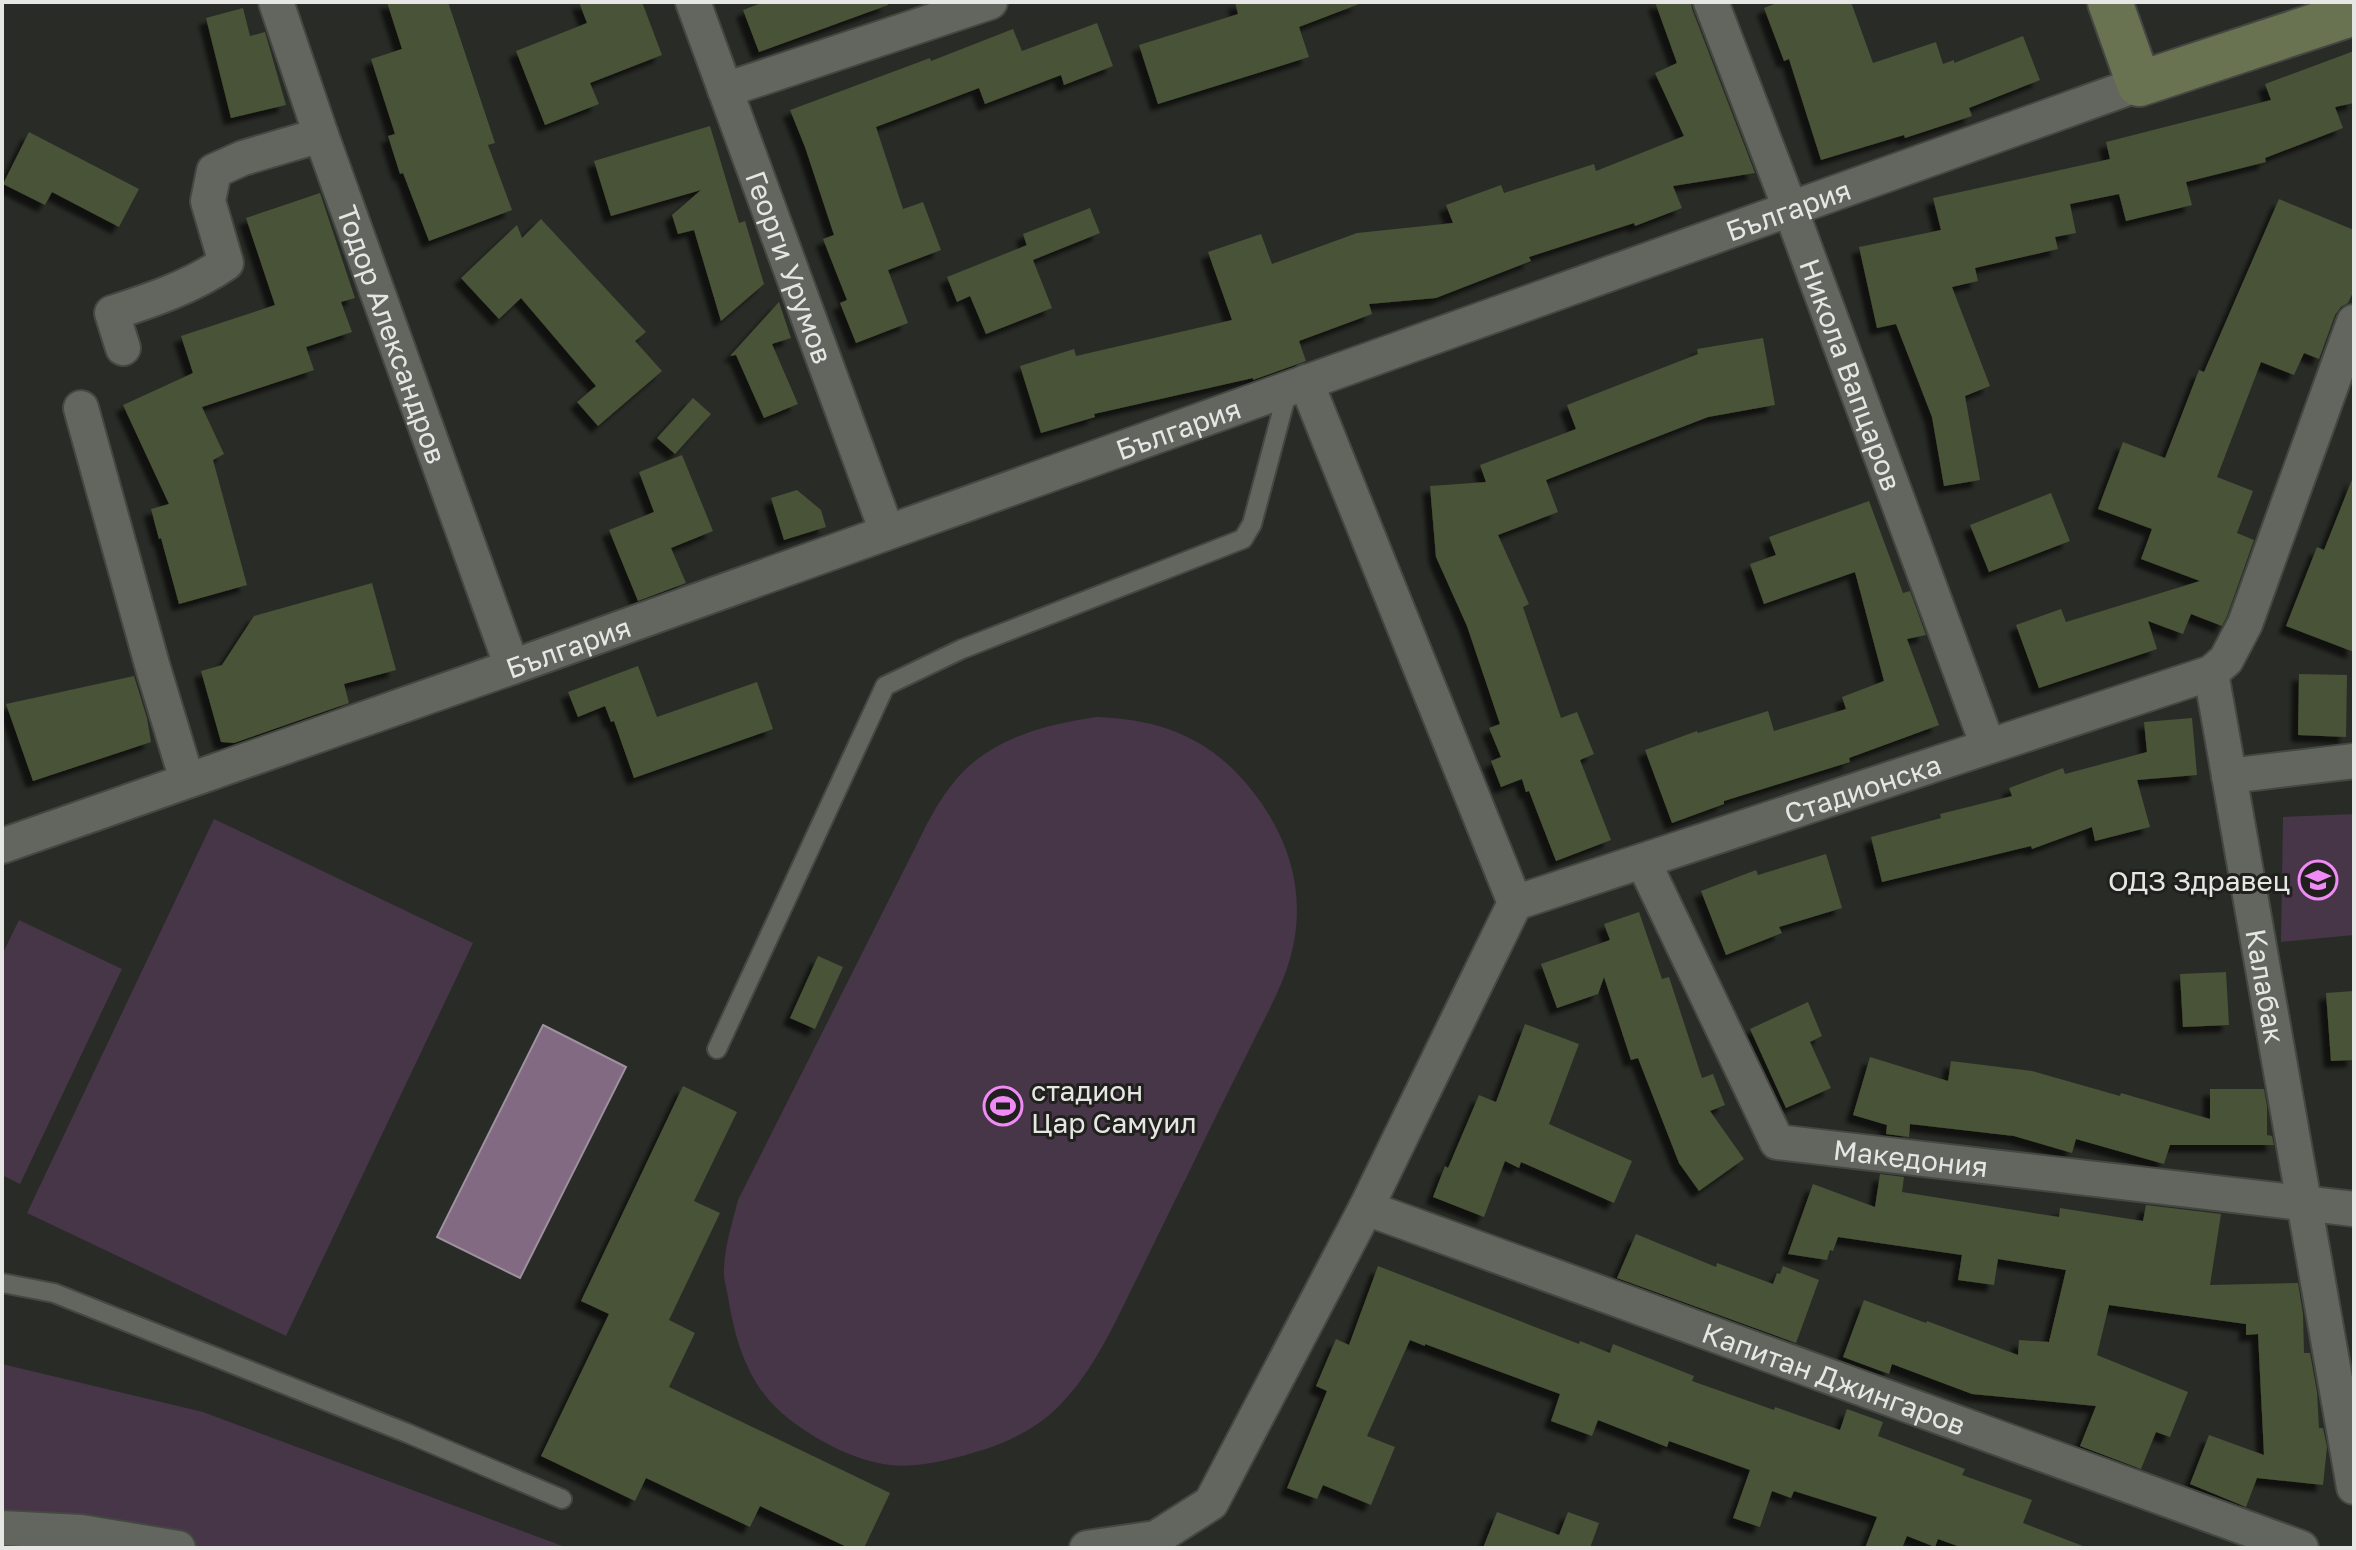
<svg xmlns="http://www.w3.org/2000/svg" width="2356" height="1550" font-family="'Golos Text',sans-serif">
  <defs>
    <filter id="shadow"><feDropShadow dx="-7" dy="7" stdDeviation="2" flood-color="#0009"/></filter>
  </defs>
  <rect width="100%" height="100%" fill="#292b26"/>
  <path fill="#473548" d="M 1097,717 C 1160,719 1210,738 1250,788 C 1290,837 1308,896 1290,959 C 1281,990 1264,1019 1250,1048 C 1230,1088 1210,1128 1191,1168 C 1172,1206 1154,1244 1135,1282 C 1114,1325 1093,1372 1058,1407 C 1028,1437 986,1451 946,1460 C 928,1464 908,1467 890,1465 C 855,1461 816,1440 789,1419 C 751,1390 737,1348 729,1303 C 728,1294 725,1285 724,1276 C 723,1251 732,1224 738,1200 L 919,840 C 929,819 940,799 954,782 C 988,739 1046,724 1097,717 Z
    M 2354,814 L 2354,935 L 2281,942 L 2283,817 Z
    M 214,819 L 473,943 L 286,1336 L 27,1213 Z
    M 19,920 L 122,969 L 20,1184 L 2,1175 L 2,955 Z
    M 2,1364 L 203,1412 L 568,1548 L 2,1548 Z"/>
  <path fill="#816a82" stroke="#9f909f" stroke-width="2" d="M 543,1025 L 626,1067 L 520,1278 L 437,1237 Z"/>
  <path fill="#495237" filter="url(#shadow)" d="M 387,2 L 448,2 L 495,143 L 488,145 L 512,210 L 429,241 L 403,173 L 400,174 L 388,136 L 395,134 L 371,59 L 402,49 Z
    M 579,2 L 642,2 L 662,55 L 590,83 L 599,104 L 545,125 L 516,51 L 587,23 Z
    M 764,2 L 888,2 L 888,5 L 759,52 L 743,10 Z
    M 1235,2 L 1359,2 L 1359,4 L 1299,27 L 1309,57 L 1158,104 L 1139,45 L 1238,14 Z
    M 1655,2 L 1691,2 L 1692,9 L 1755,173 L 1673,186 L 1682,208 L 1635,226 L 1634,223 L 1529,257 L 1531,261 L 1436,298 L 1369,304 L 1372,314 L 1299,341 L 1306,361 L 1253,380 L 1253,378 L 1094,414 L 1095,417 L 1041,433 L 1020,366 L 1074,349 L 1076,356 L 1232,320 L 1208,252 L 1261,234 L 1272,264 L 1357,233 L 1453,223 L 1446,205 L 1501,185 L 1504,193 L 1594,164 L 1596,171 L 1684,136 L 1655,73 L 1677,63 Z
    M 1779,2 L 1851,2 L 1873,63 L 1936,42 L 1943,64 L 1954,60 L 1954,63 L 2023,36 L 2040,80 L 1969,108 L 1972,116 L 1905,138 L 1904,135 L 1821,160 L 1789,59 L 1784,61 L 1764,8 Z
    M 243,8 L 250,36 L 265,32 L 286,105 L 231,118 L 206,18 Z
    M 1097,23 L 1113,66 L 1064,85 L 1061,75 L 985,104 L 979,88 L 876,127 L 903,209 L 923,202 L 941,250 L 888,270 L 908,323 L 856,343 L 840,303 L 847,300 L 823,239 L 834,235 L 805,147 L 790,110 L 930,58 L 931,61 L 1013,29 L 1022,51 Z
    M 2354,51 L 2354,103 L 2335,107 L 2343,128 L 2265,158 L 2266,162 L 2186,182 L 2192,205 L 2126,221 L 2119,194 L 2070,204 L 2076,233 L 2055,237 L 2058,249 L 1975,268 L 1978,281 L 1952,287 L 1990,386 L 1965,396 L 1980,480 L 1944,486 L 1932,417 L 1896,324 L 1877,328 L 1859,247 L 1941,230 L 1933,198 L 2110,159 L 2106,142 L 2271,100 L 2265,84 Z
    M 710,126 L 739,223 L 745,221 L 764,284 L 721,321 L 694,230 L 678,234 L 672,215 L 701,190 L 611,216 L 594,161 Z
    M 29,132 L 139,189 L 119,227 L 52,192 L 45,205 L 3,184 Z
    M 320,193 L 355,298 L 341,302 L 352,332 L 306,347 L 314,370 L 202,407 L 224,454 L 213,460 L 247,585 L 179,604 L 161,538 L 159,539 L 151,509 L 169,504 L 123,405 L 193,373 L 181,336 L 275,305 L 246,218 Z
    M 2279,199 L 2354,230 L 2354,290 L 2348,303 L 2341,307 L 2335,315 L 2319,359 L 2304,353 L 2294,375 L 2261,362 L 2217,477 L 2253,491 L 2237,533 L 2254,540 L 2227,616 L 2222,626 L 2191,614 L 2183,634 L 2148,621 L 2157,649 L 2039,688 L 2016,625 L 2061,609 L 2066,622 L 2200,581 L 2141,559 L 2152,529 L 2098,509 L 2123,442 L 2165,458 L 2199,370 L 2204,372 Z
    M 1090,208 L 1100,233 L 1033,260 L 1052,308 L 986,334 L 970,296 L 957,302 L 947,277 L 1027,245 L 1028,249 L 1023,234 Z
    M 541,219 L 646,332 L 635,341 L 662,371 L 598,426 L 577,402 L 596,386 L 521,298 L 499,319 L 461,278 L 517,225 L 522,238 Z
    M 779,302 L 791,338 L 772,344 L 798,404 L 764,418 L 736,355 L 730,356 Z
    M 1763,338 L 1775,405 L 1708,417 L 1546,480 L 1558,512 L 1498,535 L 1529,604 L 1523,607 L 1561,718 L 1577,712 L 1594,754 L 1580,760 L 1611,840 L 1556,861 L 1529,791 L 1526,792 L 1522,779 L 1501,787 L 1491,761 L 1501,757 L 1489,728 L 1500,724 L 1467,626 L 1436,557 L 1430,486 L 1486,482 L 1480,465 L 1576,429 L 1567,405 L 1698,354 L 1697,349 Z
    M 693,398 L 711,414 L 675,454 L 657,438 Z
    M 682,455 L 713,531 L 671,548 L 686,583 L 638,601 L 609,530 L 654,512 L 639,472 Z
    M 2353,477 L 2354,478 L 2354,652 L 2286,626 L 2317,547 L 2324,550 Z
    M 797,490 L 821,510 L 826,527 L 784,540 L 771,498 Z
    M 2051,493 L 2070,541 L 1989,572 L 1970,525 Z
    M 1869,501 L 1903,593 L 1910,591 L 1926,635 L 1907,639 L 1939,725 L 1849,758 L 1850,762 L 1724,801 L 1724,804 L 1672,823 L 1645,750 L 1697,731 L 1698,733 L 1768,711 L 1774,731 L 1846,709 L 1842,697 L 1884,681 L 1855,572 L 1764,604 L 1750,564 L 1776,555 L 1769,537 Z
    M 372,583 L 396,670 L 344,684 L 349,703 L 234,743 L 221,742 L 201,671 L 222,665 L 254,616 Z
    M 638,666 L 657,717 L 757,682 L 773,729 L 634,778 L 614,721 L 611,722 L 605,706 L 578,717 L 568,692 Z
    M 2299,674 L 2347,675 L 2346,737 L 2298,735 Z
    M 134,676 L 147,718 L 151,742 L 33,781 L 6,704 Z
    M 2192,718 L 2197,775 L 2137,780 L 2150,827 L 2095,841 L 2092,827 L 2032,849 L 2031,846 L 1882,882 L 1871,837 L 1941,818 L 1940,814 L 2012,796 L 2009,788 L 2063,768 L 2065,774 L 2147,752 L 2144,722 Z
    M 1826,854 L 1842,908 L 1779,927 L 1782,933 L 1726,955 L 1701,891 L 1756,870 L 1758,875 Z
    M 1639,912 L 1662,979 L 1669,977 L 1702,1078 L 1713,1074 L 1725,1105 L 1710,1111 L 1744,1159 L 1699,1191 L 1679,1163 L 1638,1058 L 1631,1060 L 1604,977 L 1598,994 L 1557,1008 L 1541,964 L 1610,940 L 1604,924 Z
    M 818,956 L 843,967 L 815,1029 L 790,1018 Z
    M 2226,972 L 2229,1025 L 2183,1027 L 2180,974 Z
    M 2354,991 L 2354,1060 L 2331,1061 L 2326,993 Z
    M 1808,1002 L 1822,1036 L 1810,1042 L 1831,1088 L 1786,1108 L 1750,1029 Z
    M 1525,1024 L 1579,1044 L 1549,1124 L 1632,1161 L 1614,1203 L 1521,1162 L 1519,1168 L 1505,1161 L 1484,1217 L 1433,1197 L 1445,1166 L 1448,1168 L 1479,1095 L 1496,1102 Z
    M 1870,1057 L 1948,1081 L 1951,1061 L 2032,1071 L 2120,1096 L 2121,1093 L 2210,1119 L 2210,1089 L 2264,1089 L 2267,1106 L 2267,1135 L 2272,1136 L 2274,1145 L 2170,1145 L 2164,1164 L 2076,1139 L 2072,1153 L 2014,1136 L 1910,1124 L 1909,1137 L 1886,1134 L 1887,1125 L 1853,1115 Z
    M 683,1086 L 737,1112 L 694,1201 L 720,1213 L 669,1320 L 695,1333 L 669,1387 L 890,1493 L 864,1548 L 849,1548 L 760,1506 L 750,1527 L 646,1478 L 635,1501 L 541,1456 L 609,1314 L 581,1301 Z
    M 1880,1174 L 1904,1177 L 1902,1192 L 2059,1217 L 2060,1208 L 2143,1221 L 2146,1205 L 2221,1214 L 2210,1285 L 2298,1283 L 2303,1314 L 2304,1353 L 2310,1353 L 2317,1392 L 2319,1428 L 2323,1428 L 2327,1447 L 2323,1485 L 2257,1478 L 2246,1507 L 2190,1484 L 2209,1435 L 2264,1455 L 2258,1334 L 2246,1335 L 2246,1324 L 2109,1305 L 2097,1355 L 2188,1392 L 2170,1437 L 2156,1432 L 2141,1469 L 2080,1446 L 2096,1406 L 1972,1394 L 1892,1364 L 1889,1374 L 1843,1357 L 1864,1300 L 1926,1323 L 1927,1321 L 2018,1355 L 2019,1340 L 2049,1342 L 2066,1270 L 1998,1259 L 1994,1285 L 1958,1280 L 1962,1255 L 1838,1237 L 1833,1251 L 1830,1250 L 1827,1260 L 1788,1254 L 1813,1184 L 1875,1207 Z
    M 1636,1234 L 1716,1267 L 1717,1263 L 1773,1284 L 1777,1273 L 1780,1274 L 1783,1266 L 1819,1280 L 1796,1343 L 1617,1278 Z
    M 1378,1266 L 1579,1344 L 1580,1341 L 1610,1353 L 1613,1344 L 1694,1376 L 1692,1381 L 1774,1410 L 1775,1407 L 1840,1430 L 1847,1409 L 1883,1422 L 1878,1436 L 1965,1469 L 1962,1475 L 2032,1500 L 2023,1523 L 2083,1546 L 2082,1548 L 1963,1548 L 1938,1539 L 1935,1547 L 1907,1536 L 1902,1548 L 1865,1548 L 1877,1517 L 1794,1491 L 1791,1498 L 1772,1491 L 1760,1527 L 1733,1518 L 1750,1470 L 1669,1441 L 1667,1447 L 1598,1420 L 1592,1436 L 1551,1421 L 1560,1394 L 1425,1344 L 1425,1346 L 1410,1340 L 1367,1436 L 1395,1447 L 1371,1505 L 1323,1485 L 1317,1499 L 1287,1488 L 1327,1391 L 1316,1386 L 1336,1339 L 1349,1345 Z
    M 1497,1512 L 1559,1535 L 1568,1512 L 1599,1523 L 1590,1548 L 1483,1548 Z"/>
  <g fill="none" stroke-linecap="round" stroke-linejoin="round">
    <g stroke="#454742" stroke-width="22">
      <path id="lane" d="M 717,1049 L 885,686 L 962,649 L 1243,539 L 1252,524 L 1288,389
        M 2,1283 L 54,1293 L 407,1433 L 562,1499"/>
    </g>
    <g stroke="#454742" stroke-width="38">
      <g id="street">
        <path id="s1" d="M 276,2 L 321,135 L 512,667"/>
        <path id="s2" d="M 693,2 L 887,532"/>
        <path id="s3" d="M 1711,2 L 1790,208 L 1988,746"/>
        <path d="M 725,90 L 990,2"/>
        <path d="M 123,348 L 112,313 C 152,300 191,287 226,263 L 208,201 L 214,171 L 243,158 L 321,135"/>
        <path d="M 81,408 L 153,668 L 187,780"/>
        <path id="s4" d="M 2211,673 L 2354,1487"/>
        <path d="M 2229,776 L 2354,761"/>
        <path id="s5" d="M 2,846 L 512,667 L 2139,84"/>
        <path id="s6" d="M 1643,861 L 1777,1142 L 2354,1209"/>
        <path id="s7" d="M 1515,903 L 2211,673 L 2226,660 L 2245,624 L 2354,322"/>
        <path id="s8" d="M 1366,1208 L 2301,1548"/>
        <path d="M 2,1528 L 81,1532 L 178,1548"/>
        <path d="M 1087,1548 L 1156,1538 L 1211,1503 L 1366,1208 L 1515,903 L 1306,382"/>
      </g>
    </g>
    <g stroke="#454742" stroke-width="48">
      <path id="secondary" d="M 2110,2 L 2139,84 L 2354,13"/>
    </g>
    <use href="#lane" stroke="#63655f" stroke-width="18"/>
    <use href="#street" stroke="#63655f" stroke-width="34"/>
    <use href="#secondary" stroke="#6a7351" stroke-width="44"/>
  </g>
  <defs>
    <g id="school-ring" transform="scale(2)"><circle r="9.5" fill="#20211c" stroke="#f08bf6" stroke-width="1.5"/><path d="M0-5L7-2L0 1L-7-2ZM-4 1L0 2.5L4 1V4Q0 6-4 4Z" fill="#f08bf6"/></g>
    <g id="stadium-ring" transform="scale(2)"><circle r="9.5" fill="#20211c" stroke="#f08bf6" stroke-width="1.5"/><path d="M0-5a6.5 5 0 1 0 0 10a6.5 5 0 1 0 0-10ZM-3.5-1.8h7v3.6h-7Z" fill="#f08bf6"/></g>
  </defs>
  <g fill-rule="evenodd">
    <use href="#school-ring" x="2318" y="880"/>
    <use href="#stadium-ring" x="1003" y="1106"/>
  </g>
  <g text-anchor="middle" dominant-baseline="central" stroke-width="6" stroke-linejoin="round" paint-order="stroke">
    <g font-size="28" fill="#e6e7e4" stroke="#20211c">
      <text stroke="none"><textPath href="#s5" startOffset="1896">България</textPath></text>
      <text stroke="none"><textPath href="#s2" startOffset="282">Георги Урумов</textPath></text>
      <text stroke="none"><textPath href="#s1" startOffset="352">Тодор Александров</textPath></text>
      <text stroke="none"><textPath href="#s3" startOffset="398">Никола Вапцаров</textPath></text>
      <text stroke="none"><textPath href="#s5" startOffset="1248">България</textPath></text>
      <text stroke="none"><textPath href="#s5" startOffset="600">България</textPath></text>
      <text stroke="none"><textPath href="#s7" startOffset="366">Стадионска</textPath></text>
      <text stroke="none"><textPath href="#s4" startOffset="318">Калабак</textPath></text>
      <text stroke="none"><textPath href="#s6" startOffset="446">Македония</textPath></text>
      <text stroke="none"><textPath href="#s8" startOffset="498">Капитан Джингаров</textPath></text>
    </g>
    <g font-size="28" fill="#e6e7e4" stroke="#20211c" text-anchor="end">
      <text x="2290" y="880">ОДЗ Здравец</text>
      <text x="1031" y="1090" text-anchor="start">стадион<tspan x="1031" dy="32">Цар Самуил</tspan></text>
    </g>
  </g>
  <rect width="2356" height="1550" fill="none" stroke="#e6e7e4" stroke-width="8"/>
</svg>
